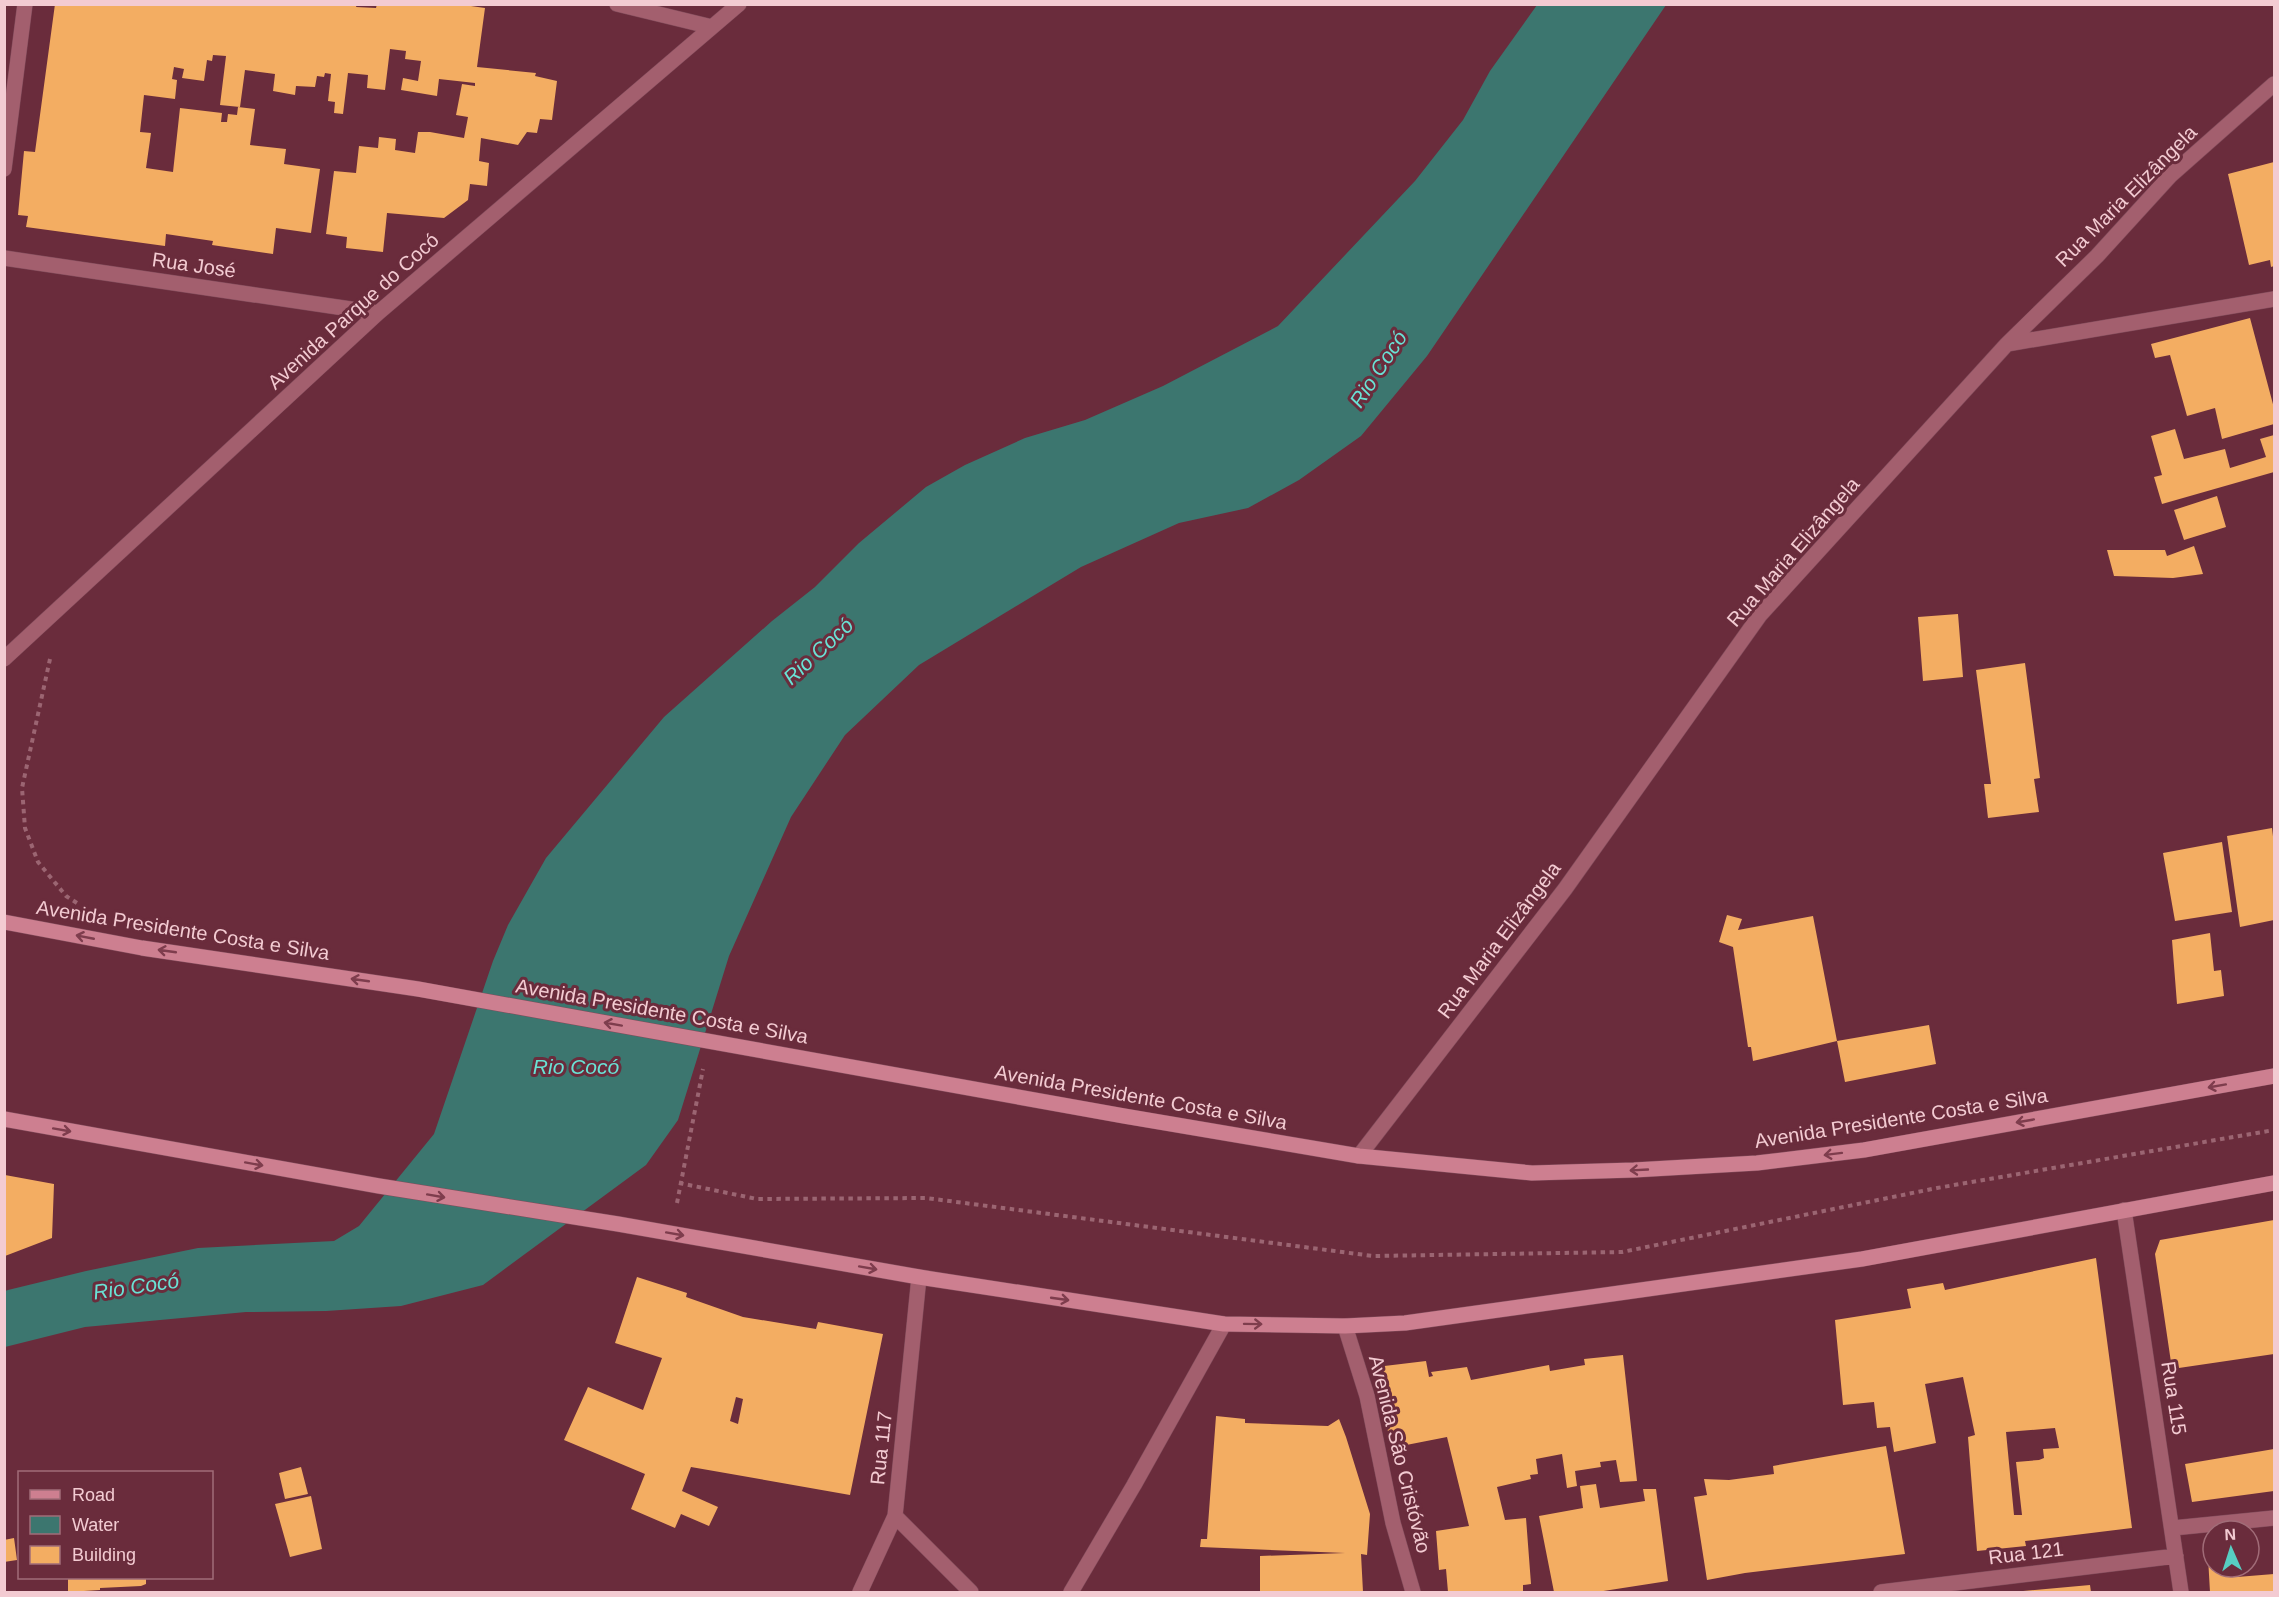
<svg xmlns="http://www.w3.org/2000/svg" width="2279" height="1597" font-family="Arial,sans-serif">
  <rect width="100%" height="100%" fill="#6a2c3c"/>
  <path fill="#3c766f" d="M 1537,5 L 1666,5 L 1427,356 L 1361,436 L 1299,480 L 1248,508 L 1179,523 L 1081,567 L 919,665 L 845,735 L 791,817 L 729,956 L 678,1120 L 646,1165 L 483,1285 L 401,1306 L 326,1311 L 246,1312 L 85,1327 L 5,1347 L 5,1291 L 8,1290 L 86,1271 L 198,1248 L 334,1241 L 359,1226 L 434,1134 L 493,961 L 508,925 L 546,858 L 664,717 L 772,621 L 815,587 L 859,543 L 926,487 L 965,465 L 1025,438 L 1085,420 L 1163,386 L 1278,326 L 1415,181 L 1463,120 L 1490,71 Z"/>
  <path fill="#f3ad62" fill-rule="evenodd" d="M 55,4 L 357,4 L 356,7 L 376,8 L 377,4 L 457,4 L 485,8 L 477,67 L 536,73 L 535,76 L 557,81 L 552,120 L 540,119 L 537,133 L 527,132 L 518,145 L 481,138 L 479,161 L 489,163 L 487,186 L 470,184 L 468,200 L 444,218 L 387,213 L 383,252 L 346,248 L 347,237 L 326,234 L 334,171 L 356,173 L 359,146 L 378,148 L 379,137 L 396,139 L 395,150 L 415,153 L 418,132 L 430,132 L 464,138 L 468,117 L 456,115 L 462,84 L 475,86 L 475,83 L 439,79 L 437,96 L 401,90 L 403,78 L 418,81 L 421,61 L 405,59 L 406,51 L 390,49 L 385,90 L 367,88 L 368,75 L 348,73 L 343,114 L 334,113 L 335,102 L 328,101 L 331,74 L 325,73 L 324,77 L 317,76 L 315,87 L 296,86 L 295,95 L 273,91 L 275,74 L 245,70 L 240,107 L 220,105 L 226,56 L 213,55 L 212,61 L 207,60 L 204,81 L 182,78 L 184,69 L 174,67 L 172,79 L 177,80 L 175,99 L 144,95 L 140,132 L 151,133 L 146,168 L 173,172 L 180,108 L 222,113 L 221,122 L 227,122 L 228,114 L 237,115 L 238,107 L 255,109 L 250,145 L 286,149 L 284,164 L 320,169 L 311,233 L 276,228 L 273,254 L 212,245 L 213,241 L 166,234 L 165,246 L 26,227 L 28,216 L 18,215 L 24,151 L 35,152 Z
    M 2274,162 L 2274,266 L 2271,267 L 2270,260 L 2249,265 L 2228,174 Z
    M 2250,318 L 2274,408 L 2274,424 L 2222,439 L 2215,408 L 2187,416 L 2170,355 L 2155,358 L 2151,344 Z
    M 2175,429 L 2184,459 L 2225,449 L 2230,468 L 2266,457 L 2260,439 L 2274,435 L 2274,472 L 2162,504 L 2154,477 L 2162,475 L 2151,436 Z
    M 2217,496 L 2226,527 L 2184,540 L 2174,510 Z
    M 2194,546 L 2203,574 L 2173,578 L 2114,576 L 2107,550 L 2165,550 L 2167,556 Z
    M 1958,614 L 1963,677 L 1923,681 L 1918,617 Z
    M 2025,663 L 2040,778 L 2034,779 L 2039,812 L 1988,818 L 1984,784 L 1991,784 L 1976,670 Z
    M 2272,828 L 2274,845 L 2274,920 L 2240,927 L 2227,836 Z
    M 2222,842 L 2232,912 L 2175,921 L 2163,853 Z
    M 1727,915 L 1742,919 L 1738,930 L 1813,916 L 1837,1041 L 1753,1061 L 1751,1047 L 1748,1047 L 1733,947 L 1719,942 Z
    M 2210,933 L 2214,971 L 2221,970 L 2224,996 L 2177,1004 L 2172,940 Z
    M 1929,1025 L 1936,1064 L 1845,1082 L 1837,1041 Z
    M 5,1175 L 54,1184 L 52,1238 L 5,1256 Z
    M 2274,1220 L 2274,1354 L 2172,1369 L 2155,1254 L 2160,1240 Z
    M 2096,1258 L 2132,1528 L 2025,1541 L 2026,1546 L 1977,1551 L 1968,1437 L 1975,1435 L 1963,1377 L 1925,1384 L 1936,1443 L 1894,1452 L 1890,1427 L 1877,1428 L 1874,1402 L 1843,1405 L 1835,1320 L 1911,1308 L 1907,1289 L 1943,1283 L 1945,1290 ZM 2055,1428 L 2059,1448 L 2043,1449 L 2044,1458 L 2039,1460 L 2016,1462 L 2022,1515 L 2014,1515 L 2006,1432 Z
    M 637,1277 L 687,1293 L 686,1297 L 743,1317 L 816,1329 L 818,1322 L 883,1334 L 850,1495 L 691,1467 L 682,1491 L 718,1507 L 709,1526 L 681,1514 L 675,1528 L 631,1509 L 645,1474 L 564,1440 L 588,1387 L 643,1410 L 662,1358 L 615,1343 ZM 736,1397 L 743,1399 L 738,1424 L 730,1421 Z
    M 1623,1355 L 1637,1481 L 1620,1482 L 1616,1460 L 1600,1462 L 1601,1467 L 1575,1471 L 1577,1486 L 1567,1488 L 1562,1454 L 1536,1459 L 1538,1474 L 1530,1475 L 1531,1479 L 1497,1487 L 1505,1520 L 1526,1518 L 1531,1584 L 1523,1585 L 1523,1592 L 1448,1592 L 1446,1569 L 1439,1570 L 1436,1531 L 1469,1526 L 1447,1437 L 1391,1448 L 1376,1367 L 1426,1361 L 1429,1377 L 1433,1376 L 1431,1372 L 1467,1367 L 1471,1380 L 1549,1365 L 1550,1371 L 1585,1365 L 1584,1359 Z
    M 1216,1416 L 1245,1419 L 1245,1423 L 1328,1426 L 1339,1419 L 1346,1437 L 1370,1514 L 1367,1555 L 1361,1554 L 1363,1592 L 1260,1592 L 1260,1556 L 1345,1553 L 1200,1547 L 1201,1539 L 1207,1539 Z
    M 1886,1446 L 1905,1554 L 1745,1573 L 1707,1580 L 1694,1497 L 1707,1495 L 1704,1479 L 1729,1480 L 1774,1474 L 1773,1466 Z
    M 2274,1449 L 2274,1491 L 2192,1502 L 2185,1464 Z
    M 301,1467 L 308,1494 L 285,1499 L 279,1473 Z
    M 1596,1484 L 1600,1508 L 1645,1501 L 1643,1489 L 1656,1489 L 1668,1581 L 1597,1592 L 1554,1592 L 1539,1516 L 1583,1508 L 1580,1486 Z
    M 311,1496 L 322,1549 L 290,1557 L 275,1504 Z
    M 14,1538 L 17,1560 L 4,1562 L 4,1540 Z
    M 2213,1539 L 2213,1567 L 2237,1567 L 2237,1577 L 2274,1574 L 2274,1592 L 2210,1592 L 2207,1540 Z
    M 68,1578 L 146,1578 L 146,1584 L 141,1586 L 100,1588 L 100,1590 L 68,1592 Z
    M 2090,1585 L 2091,1592 L 2023,1592 L 2023,1591 Z"/>
  <g fill="none" stroke-linecap="round" stroke-linejoin="round">
    <g stroke="#814c5b" stroke-width="16">
      <path id="street" d="M 617,4 L 712,27
        M 4,169 L 25,4
        M 4,258 L 378,313
        M 2007,344 L 2274,299
        M 4,659 L 378,313 L 739,4
        M 1359,1156 L 1565,889 L 1760,615 L 2007,344 L 2097,256 L 2170,176 L 2274,84
        M 2124,1210 L 2181,1592
        M 919,1277 L 895,1516 L 971,1592
        M 1345,1326 L 1367,1396 L 1393,1523 L 1413,1592
        M 2173,1528 L 2274,1518
        M 860,1592 L 895,1516
        M 1071,1592 L 1134,1485 L 1224,1324
        M 1881,1592 L 2176,1556"/>
    </g>
    <g stroke="#814c5b" stroke-width="16">
      <path id="primary" d="M 4,922 L 142,948 L 418,989 L 1124,1116 L 1359,1156 L 1532,1173 L 1634,1170 L 1757,1163 L 1864,1150 L 2274,1076
        M 4,1119 L 379,1186 L 618,1224 L 919,1277 L 1224,1324 L 1345,1326 L 1405,1323 L 1862,1259 L 2274,1183"/>
    </g>
    <path stroke="#9b6572" stroke-width="4" stroke-dasharray="4.5 4.5" stroke-linecap="butt" d="M 50,659 L 22,788 L 25,828 L 38,862 L 66,896 L 77,903
      M 679,1183 L 757,1199 L 926,1198 L 1373,1256 L 1622,1252 L 1937,1188 L 2274,1130
      M 677,1203 L 703,1069"/>
    <use href="#street" stroke="#a35f6e" stroke-width="15"/>
    <use href="#primary" stroke="#cd7f90" stroke-width="15"/>
  </g>
  <defs><path id="oneway-shaft" d="M-6 0H5M1.5-3L5.5 0L1.5 3" fill="none" stroke-width="1.6" stroke-linecap="round" stroke-linejoin="round" transform="scale(1.5)"/></defs>
  <g stroke="#7e3d4d">
    <use href="#oneway-shaft" transform="translate(85 937) rotate(-169)"/>
    <use href="#oneway-shaft" transform="translate(167 951) rotate(-172)"/>
    <use href="#oneway-shaft" transform="translate(360 980) rotate(-172)"/>
    <use href="#oneway-shaft" transform="translate(613 1024) rotate(-170)"/>
    <use href="#oneway-shaft" transform="translate(2217 1086) rotate(170)"/>
    <use href="#oneway-shaft" transform="translate(2025 1121) rotate(170)"/>
    <use href="#oneway-shaft" transform="translate(62 1130) rotate(10)"/>
    <use href="#oneway-shaft" transform="translate(1833 1154) rotate(173)"/>
    <use href="#oneway-shaft" transform="translate(254 1164) rotate(10)"/>
    <use href="#oneway-shaft" transform="translate(1639 1170) rotate(177)"/>
    <use href="#oneway-shaft" transform="translate(436 1196) rotate(10)"/>
    <use href="#oneway-shaft" transform="translate(675 1234) rotate(10)"/>
    <use href="#oneway-shaft" transform="translate(868 1268) rotate(10)"/>
    <use href="#oneway-shaft" transform="translate(1060 1299) rotate(8)"/>
    <use href="#oneway-shaft" transform="translate(1253 1324) rotate(1)"/>
  </g>
  <g text-anchor="middle" dominant-baseline="central" stroke-width="6" stroke-linejoin="round" paint-order="stroke">
    <g font-size="20" fill="#f3cbd2" stroke="#6a2c3c">
      <text transform="translate(2126 196) rotate(-45)">Rua Maria Elizângela</text>
      <text transform="translate(194 265) rotate(8)">Rua José</text>
      <text transform="translate(353 311) rotate(-42)">Avenida Parque do Cocó</text>
      <text transform="translate(1793 552) rotate(-49)">Rua Maria Elizângela</text>
      <text transform="translate(183 930) rotate(9)">Avenida Presidente Costa e Silva</text>
      <text transform="translate(1499 940) rotate(-53)">Rua Maria Elizângela</text>
      <text transform="translate(662 1011) rotate(10)">Avenida Presidente Costa e Silva</text>
      <text transform="translate(1141 1097) rotate(10)">Avenida Presidente Costa e Silva</text>
      <text transform="translate(1901 1118) rotate(-9)">Avenida Presidente Costa e Silva</text>
      <text transform="translate(2174 1398) rotate(81)">Rua 115</text>
      <text transform="translate(881 1448) rotate(-84)">Rua 117</text>
      <text transform="translate(1400 1454) rotate(76)">Avenida São Cristóvão</text>
      <text transform="translate(2026 1553) rotate(-7)">Rua 121</text>
    </g>
    <g font-size="21" font-style="italic" fill="#69e2d5" stroke="#6a2c3c">
      <text transform="translate(1378 369) rotate(-57)">Rio Cocó</text>
      <text transform="translate(818 651) rotate(-43)">Rio Cocó</text>
      <text x="576" y="1066">Rio Cocó</text>
      <text transform="translate(136 1286) rotate(-8)">Rio Cocó</text>
    </g>
  </g>
  <rect width="2279" height="1597" fill="none" stroke="#f3cbd2" stroke-width="12"/>
  <rect x="18" y="1471" width="195" height="108" fill="#6a2c3c" stroke="#a16c78" stroke-width="1.5"/>
  <rect x="30" y="1490" width="30" height="9" fill="#cd7f90" stroke="#a16c78" stroke-width="1.5"/>
  <text x="72" y="1501" font-size="18" fill="#f3cbd2">Road</text>
  <rect x="30" y="1516" width="30" height="18" fill="#3c766f" stroke="#a16c78" stroke-width="1.5"/>
  <text x="72" y="1531" font-size="18" fill="#f3cbd2">Water</text>
  <rect x="30" y="1546" width="30" height="18" fill="#f3ad62" stroke="#a16c78" stroke-width="1.5"/>
  <text x="72" y="1561" font-size="18" fill="#f3cbd2">Building</text>
  <g transform="translate(2231 1549) rotate(357)"><circle r="28" fill="#6a2c3c" stroke="#a16c78" stroke-width="1.5"/>
  <path d="M0-4.5L10 22L0 15L-10 22Z" fill="#57cec2"/>
  <text y="-9" font-size="16" font-weight="bold" text-anchor="middle" fill="#f3cbd2">N</text>
  </g>
</svg>
